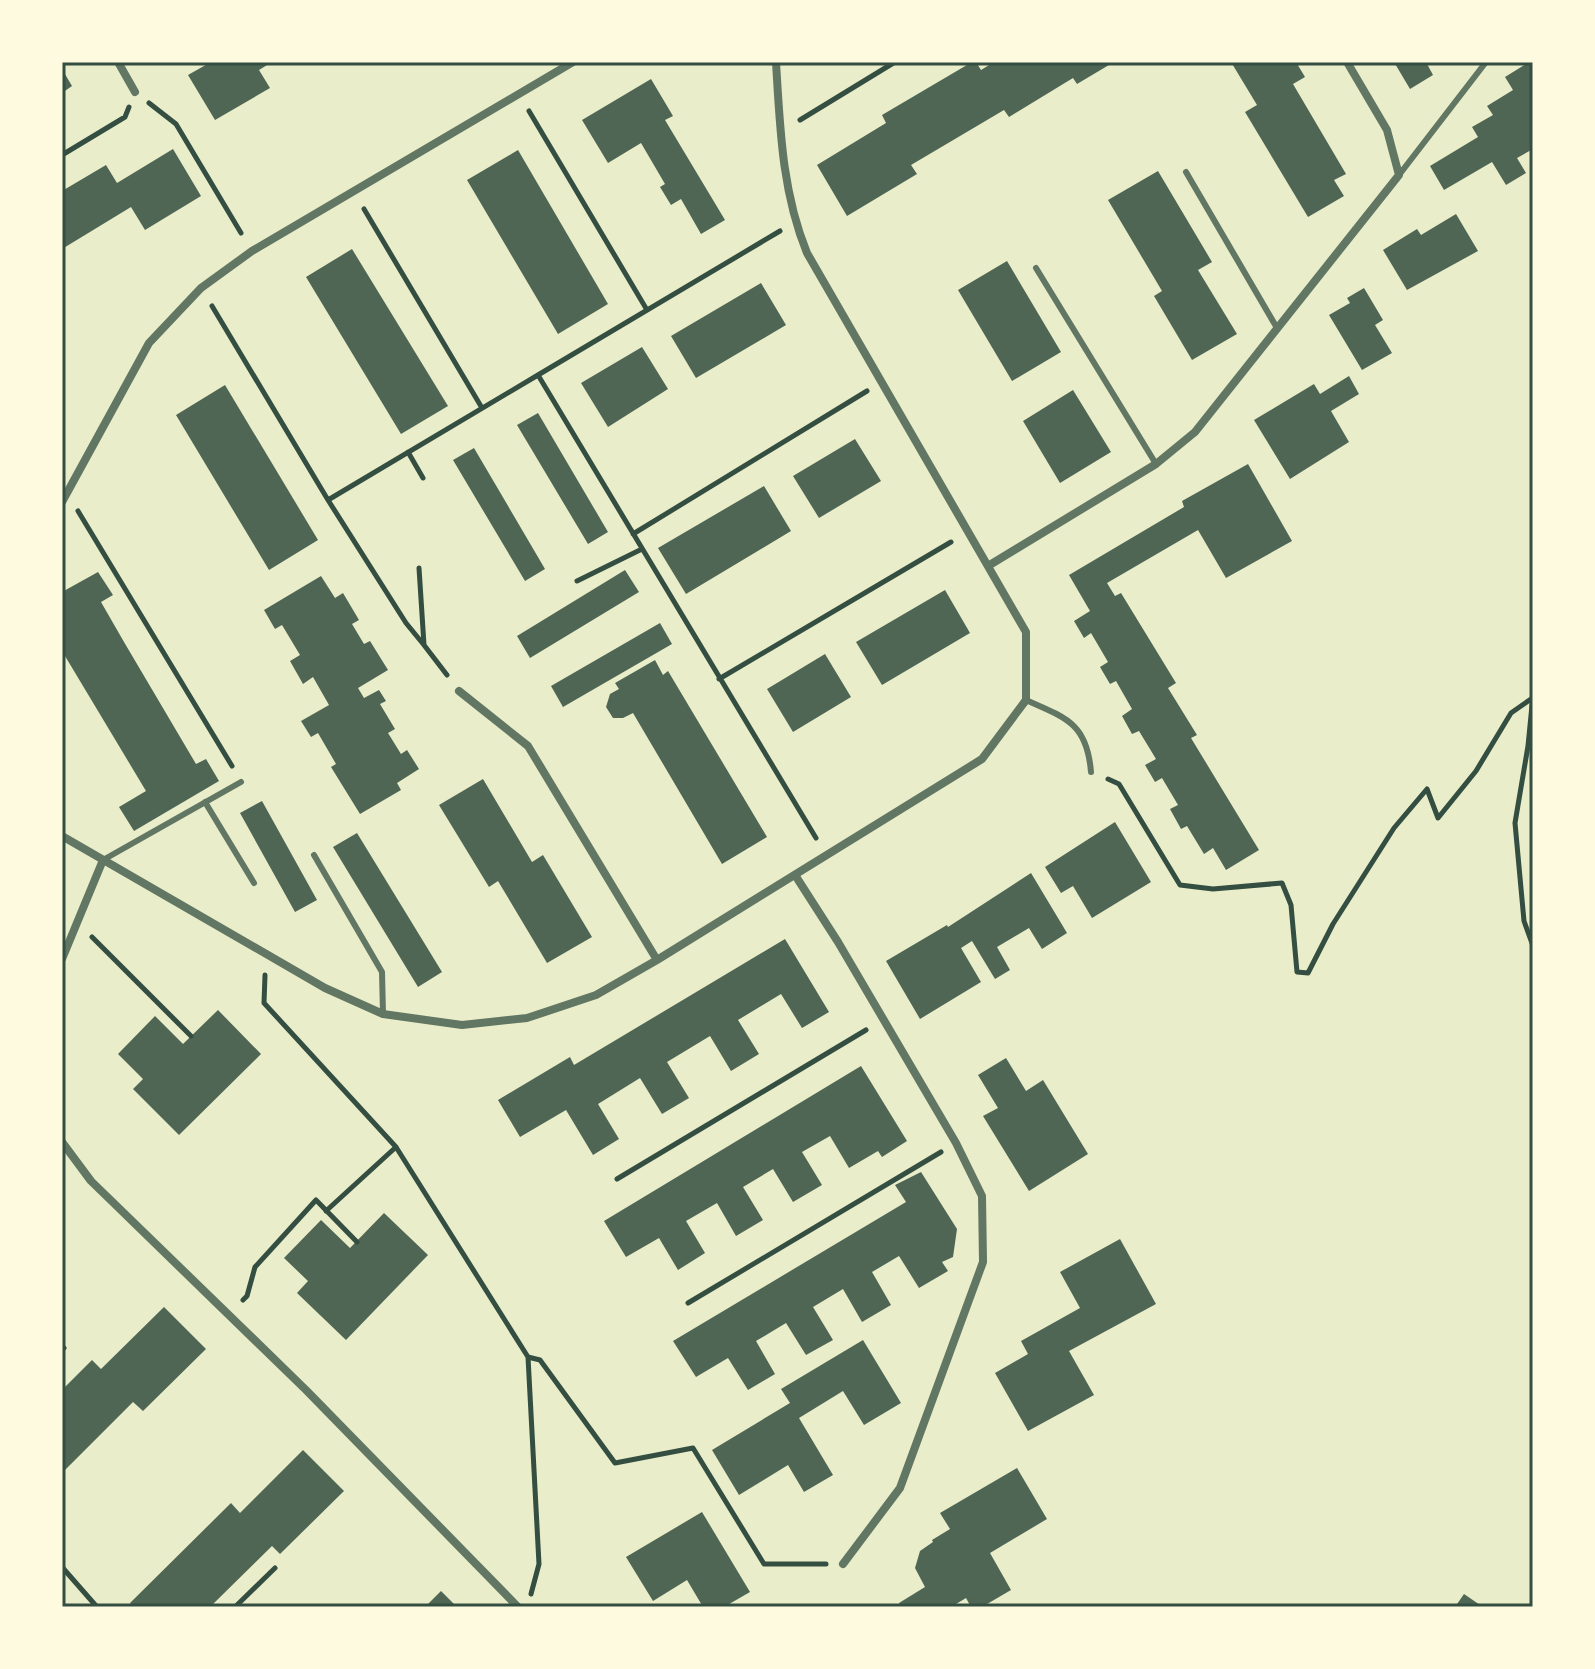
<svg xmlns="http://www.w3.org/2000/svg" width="1595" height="1669" font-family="Barlow,sans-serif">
  <rect width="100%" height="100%" fill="#e9edc9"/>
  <path fill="#4f6655" d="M 211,62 L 272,62 L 259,70 L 270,88 L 215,120 L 188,75 Z
    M 972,62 L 976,62 L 981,70 L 994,62 L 1114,62 L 1077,84 L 1073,78 L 1009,117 L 1004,110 L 911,165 L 917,174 L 847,216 L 817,165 L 886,123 L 882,115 Z
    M 1231,62 L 1296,62 L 1305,77 L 1293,84 L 1346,174 L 1334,180 L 1344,196 L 1308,217 L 1245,112 L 1257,105 Z
    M 1394,62 L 1426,62 L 1433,75 L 1410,89 Z
    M 1525,62 L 1533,62 L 1533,149 L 1517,158 L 1526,173 L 1506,185 L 1492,162 L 1444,190 L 1430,166 L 1478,137 L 1472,127 L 1493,115 L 1487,106 L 1513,90 L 1505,77 L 1526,64 Z
    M 62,69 L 72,86 L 62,93 Z
    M 651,79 L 673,116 L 665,120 L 725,220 L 701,234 L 681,199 L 671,205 L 660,187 L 665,184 L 641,143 L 608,163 L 582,120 Z
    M 173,149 L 201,196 L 145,230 L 131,207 L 62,249 L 62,191 L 106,165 L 117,183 Z
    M 518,150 L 608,304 L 558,334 L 467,180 Z
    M 1158,171 L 1212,262 L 1198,270 L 1237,334 L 1192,360 L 1154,296 L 1162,291 L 1108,200 Z
    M 1456,214 L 1478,251 L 1407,290 L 1383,250 L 1417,229 L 1421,235 Z
    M 352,249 L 448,406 L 401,434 L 306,277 Z
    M 1007,261 L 1061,352 L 1012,381 L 958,290 Z
    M 761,283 L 786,325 L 696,378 L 671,336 Z
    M 1364,288 L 1383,320 L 1375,325 L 1392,353 L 1362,370 L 1329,315 L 1350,303 L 1347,298 Z
    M 642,347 L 668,389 L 608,427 L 581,383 Z
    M 1349,376 L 1359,394 L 1331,411 L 1349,442 L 1290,479 L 1254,420 L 1314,384 L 1320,394 Z
    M 225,385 L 318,540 L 269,570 L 176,415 Z
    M 1073,390 L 1111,452 L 1060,483 L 1023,421 Z
    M 538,413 L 608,532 L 588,544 L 517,425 Z
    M 855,439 L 881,481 L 819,518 L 793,476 Z
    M 474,448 L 545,569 L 525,581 L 453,460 Z
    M 1248,464 L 1292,541 L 1226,578 L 1198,530 L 1107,583 L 1115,596 L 1121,593 L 1176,683 L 1168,688 L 1197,735 L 1191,738 L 1259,850 L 1226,870 L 1213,848 L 1204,854 L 1187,826 L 1181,829 L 1170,809 L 1178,805 L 1162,778 L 1155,782 L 1145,765 L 1156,759 L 1139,731 L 1132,734 L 1122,716 L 1132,709 L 1116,681 L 1110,684 L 1100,667 L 1108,662 L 1091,633 L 1084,638 L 1074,621 L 1090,611 L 1069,575 L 1184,507 L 1182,501 Z
    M 764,486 L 791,531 L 686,594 L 658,548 Z
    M 625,570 L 639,592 L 530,658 L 517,636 Z
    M 98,572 L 113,595 L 101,602 L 124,642 L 196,764 L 206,759 L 219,781 L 134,831 L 119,807 L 146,791 L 62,651 L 62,592 Z
    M 321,576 L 335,598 L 343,593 L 359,620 L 352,624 L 364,644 L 370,641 L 388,670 L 358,688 L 364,698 L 379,690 L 386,701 L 380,704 L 395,729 L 388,733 L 401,754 L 407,750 L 419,769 L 397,783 L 401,790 L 360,814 L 331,767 L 336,764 L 318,733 L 311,737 L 301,721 L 329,705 L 313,677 L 303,684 L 290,661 L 300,655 L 282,625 L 275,629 L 264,610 Z
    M 945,590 L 970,633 L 882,685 L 856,642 Z
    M 660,623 L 672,644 L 563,707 L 551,686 Z
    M 825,654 L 851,697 L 793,732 L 767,689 Z
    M 655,660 L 663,675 L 668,671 L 767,837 L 722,864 L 633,713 L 623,718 L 613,718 L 606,707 L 610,694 L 619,689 L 615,683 Z
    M 483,779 L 532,862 L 543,855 L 592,937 L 547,963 L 498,881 L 489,887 L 439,805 Z
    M 262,801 L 317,900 L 295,912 L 240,813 Z
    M 1115,822 L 1151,882 L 1092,918 L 1073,886 L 1061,893 L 1045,867 Z
    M 357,833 L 442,972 L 418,987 L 333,847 Z
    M 1031,873 L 1067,933 L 1042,949 L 1029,928 L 997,947 L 1010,970 L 995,979 L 972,941 L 961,948 L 981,982 L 920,1019 L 886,961 L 947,925 L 948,927 Z
    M 785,939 L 829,1012 L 802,1028 L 781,994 L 738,1020 L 759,1054 L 731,1071 L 710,1036 L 667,1062 L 689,1098 L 662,1114 L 640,1078 L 598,1104 L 619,1139 L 593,1155 L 566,1110 L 520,1137 L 498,1100 L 570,1057 L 574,1065 Z
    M 218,1010 L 261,1054 L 179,1135 L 133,1089 L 143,1079 L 118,1054 L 155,1016 L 183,1044 Z
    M 1006,1058 L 1026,1091 L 1043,1080 L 1088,1154 L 1029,1191 L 983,1116 L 998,1108 L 978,1075 Z
    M 861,1066 L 907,1141 L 882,1157 L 878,1151 L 849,1168 L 830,1136 L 802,1152 L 822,1185 L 793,1202 L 773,1169 L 743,1187 L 763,1220 L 736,1236 L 717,1203 L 686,1221 L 705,1253 L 678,1270 L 659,1238 L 626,1257 L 604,1221 Z
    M 921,1172 L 957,1229 L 953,1257 L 942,1262 L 948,1271 L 919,1288 L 899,1256 L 872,1272 L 891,1305 L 862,1322 L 843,1289 L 813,1307 L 833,1340 L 806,1355 L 786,1323 L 756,1341 L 775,1374 L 748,1390 L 728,1358 L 696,1377 L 673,1341 L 906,1202 L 895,1185 Z
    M 384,1213 L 428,1255 L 346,1340 L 297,1293 L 308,1281 L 284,1258 L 321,1220 L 350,1248 Z
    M 1120,1239 L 1156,1304 L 1069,1351 L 1094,1395 L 1028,1431 L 995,1373 L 1028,1354 L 1021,1341 L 1080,1308 L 1060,1272 Z
    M 164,1307 L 206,1349 L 143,1411 L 133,1402 L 62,1473 L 62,1390 L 92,1360 L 101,1369 Z
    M 863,1340 L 901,1403 L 864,1425 L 843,1391 L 799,1418 L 833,1475 L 804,1492 L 788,1465 L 739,1495 L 712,1450 L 790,1403 L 781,1389 Z
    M 303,1450 L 344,1491 L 280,1554 L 272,1546 L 210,1607 L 133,1607 L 130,1603 L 231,1503 L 240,1513 Z
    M 1017,1468 L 1047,1519 L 990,1553 L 1011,1590 L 982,1607 L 971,1607 L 966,1598 L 951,1607 L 901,1607 L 899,1603 L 925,1587 L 915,1568 L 920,1551 L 933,1542 L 932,1540 L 950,1529 L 940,1513 Z
    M 702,1512 L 750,1592 L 724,1607 L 703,1607 L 687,1580 L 653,1601 L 626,1557 Z
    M 441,1591 L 457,1607 L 425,1607 Z
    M 1464,1594 L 1483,1607 L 1455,1607 Z"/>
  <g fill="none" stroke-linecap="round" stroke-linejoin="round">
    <path stroke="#344e41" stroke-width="5" d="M 149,103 L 176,124 L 241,233
      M 529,111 L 647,310
      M 800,120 L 895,62
      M 62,155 L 125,117 L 129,107
      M 364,209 L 482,408
      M 780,231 L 538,375 L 816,838
      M 212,306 L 328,500 L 406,623 L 424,645
      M 408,452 L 423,478
      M 328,500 L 538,375
      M 78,511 L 232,766
      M 633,534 L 867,391
      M 419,568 L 424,645 L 447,675
      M 577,581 L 642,549
      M 719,679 L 951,542
      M 1533,695 L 1528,746 L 1515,823 L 1524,921 L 1533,946
      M 1108,779 L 1119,784 L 1180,885 L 1213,889 L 1282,883 L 1291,905 L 1297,972 L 1308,973 L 1333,924 L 1394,828 L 1427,789 L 1438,818 L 1476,771 L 1511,713 L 1531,699
      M 92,937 L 191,1036
      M 265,975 L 264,1003 L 396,1147 L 528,1357 L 539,1564 L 531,1594
      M 617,1179 L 866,1030
      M 326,1211 L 396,1147
      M 243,1300 L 247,1296 L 255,1267 L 316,1200 L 357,1242
      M 688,1303 L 941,1152
      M 62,1346 L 64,1348
      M 528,1357 L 540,1360 L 615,1463 L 693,1448 L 764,1564 L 826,1564
      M 62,1567 L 97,1607
      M 235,1607 L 275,1568"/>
    <path stroke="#617663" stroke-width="6" d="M 1186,172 L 1277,328
      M 1399,175 L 1486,62
      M 1036,268 L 1156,464
      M 1026,700 C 1067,718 1087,724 1091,772
      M 205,802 L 254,883
      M 314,855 L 382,972 L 383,1014
      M 103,860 L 241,782"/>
    <path stroke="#617663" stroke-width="8" d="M 118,62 L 135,92
      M 62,502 L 149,343 L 201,288 L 252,251 L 573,62
      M 988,566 L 1156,464 L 1195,432 L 1399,175 L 1387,130 L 1347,62
      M 459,691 L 528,746 L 657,960
      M 62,836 L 325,988 L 383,1014 L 462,1025 L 527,1018 L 596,995 L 657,960 L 982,759 L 1026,700 L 1026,632 L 807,253 C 782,192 780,128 776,62
      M 795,875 L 838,942 L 956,1143 L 982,1196 L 983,1262 L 900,1488 L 843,1564
      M 62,959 L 103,860
      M 62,1142 L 91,1181 L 306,1390 L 518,1607"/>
  </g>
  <rect width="1595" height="1669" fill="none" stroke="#fefae0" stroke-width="128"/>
  <rect x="64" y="64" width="1467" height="1541" fill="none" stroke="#344e41" stroke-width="3"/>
</svg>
